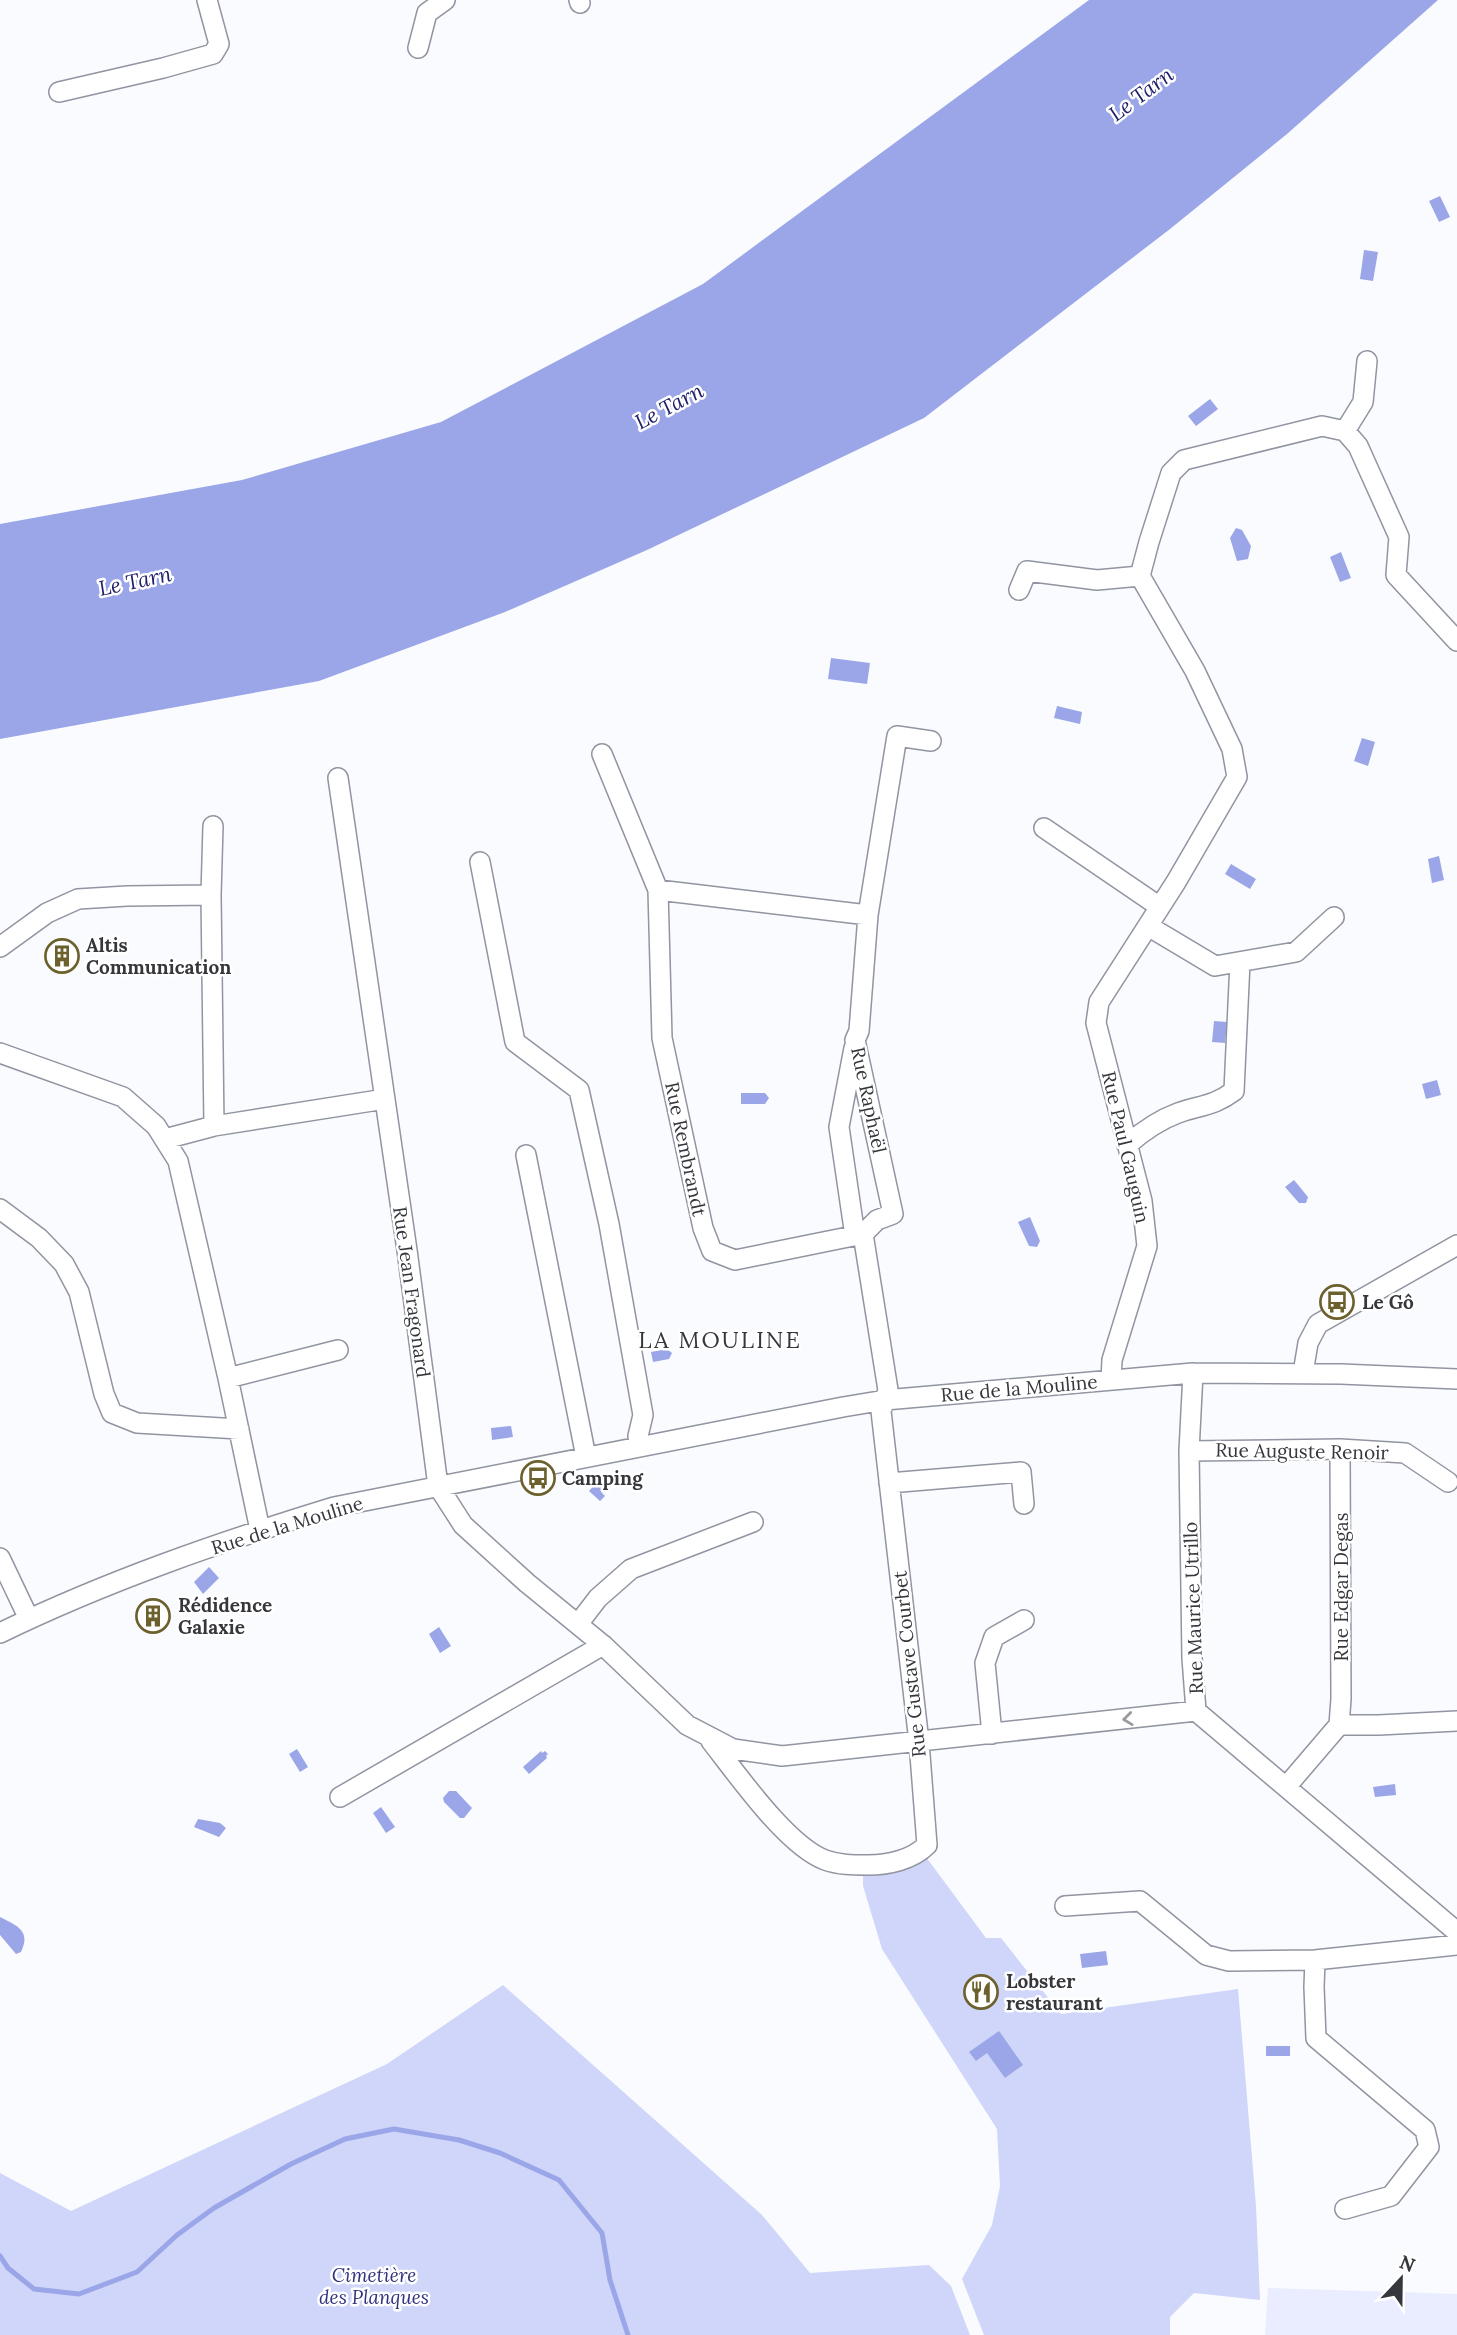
<svg xmlns="http://www.w3.org/2000/svg" width="1457" height="2335" font-family="Lora,serif">
  <rect width="100%" height="100%" fill="#fafbfe"/>
  <path fill="#e9edff" d="M 1268,2288 L 1457,2294 L 1457,2335 L 1265,2335 Z"/>
  <path fill="#cfd6fa" d="M 926,1857 L 986,1938 L 1001,1938 L 1061,2014 L 1238,1989 L 1256,2206 L 1260,2300 L 1194,2293 L 1170,2317 L 1170,2335 L 984,2335 L 962,2279 L 992,2225 L 1000,2186 L 997,2129 L 882,1949 L 863,1886 L 863,1873 L 890,1874 Z
    M 503,1985 L 762,2215 L 810,2273 L 929,2265 L 951,2286 L 970,2335 L 0,2335 L 0,2173 L 71,2211 L 387,2064 Z"/>
  <path fill="#9aa6e7" d="M 1089,0 L 1438,0 L 1287,134 L 1170,229 L 924,418 L 647,550 L 505,612 L 319,681 L 0,739 L 0,524 L 242,480 L 441,422 L 703,284 Z
    M 1440,196 L 1450,217 L 1439,222 L 1429,201 Z
    M 1364,250 L 1378,252 L 1373,281 L 1360,279 Z
    M 1210,399 L 1218,409 L 1196,426 L 1188,416 Z
    M 1236,528 L 1242,530 L 1251,546 L 1248,559 L 1237,561 L 1230,538 Z
    M 1341,552 L 1351,578 L 1340,582 L 1330,557 Z
    M 831,658 L 870,663 L 867,684 L 828,679 Z
    M 1057,706 L 1082,712 L 1080,724 L 1054,718 Z
    M 1362,738 L 1375,742 L 1368,766 L 1354,761 Z
    M 1439,856 L 1444,880 L 1432,883 L 1428,859 Z
    M 1231,864 L 1256,879 L 1250,889 L 1225,874 Z
    M 1214,1021 L 1227,1022 L 1225,1043 L 1212,1042 Z
    M 1437,1080 L 1441,1095 L 1426,1099 L 1422,1084 Z
    M 741,1093 L 765,1093 L 769,1098 L 765,1104 L 741,1104 Z
    M 1294,1180 L 1308,1197 L 1306,1203 L 1299,1203 L 1285,1187 Z
    M 1030,1217 L 1040,1241 L 1037,1247 L 1029,1246 L 1018,1222 Z
    M 667,1349 L 672,1353 L 669,1359 L 653,1362 L 651,1352 Z
    M 511,1426 L 513,1437 L 492,1440 L 491,1428 Z
    M 603,1475 L 611,1482 L 602,1493 L 605,1496 L 600,1501 L 589,1491 Z
    M 209,1567 L 219,1578 L 203,1594 L 194,1582 Z
    M 439,1627 L 451,1646 L 440,1653 L 429,1634 Z
    M 297,1749 L 308,1767 L 300,1772 L 289,1754 Z
    M 541,1751 L 542,1753 L 545,1751 L 548,1754 L 546,1756 L 547,1758 L 529,1774 L 523,1767 Z
    M 1395,1784 L 1396,1795 L 1375,1797 L 1373,1787 Z
    M 449,1791 L 456,1791 L 472,1808 L 464,1818 L 460,1818 L 444,1802 L 443,1798 Z
    M 381,1807 L 395,1827 L 386,1833 L 373,1813 Z
    M 198,1819 L 220,1823 L 226,1828 L 219,1837 L 194,1827 Z
    M 0,1917 C 18,1926 31,1931 21,1952 L 16,1954 L 0,1935 Z
    M 1106,1951 L 1108,1965 L 1082,1968 L 1080,1954 Z
    M 999,2031 L 1023,2065 L 1005,2078 L 987,2053 L 976,2061 L 969,2052 Z
    M 1266,2046 L 1290,2046 L 1290,2056 L 1266,2056 Z"/>
  <g fill="none" stroke-linecap="round" stroke-linejoin="round">
    <path stroke="#9aa6e7" stroke-width="5" d="M 0,2256 L 8,2268 L 34,2289 L 79,2294 L 137,2272 L 177,2235 L 214,2208 L 291,2164 L 345,2139 L 394,2129 L 459,2140 L 500,2153 L 559,2180 L 602,2233 L 610,2280 L 628,2335"/>
    <g stroke="#9194a1" stroke-width="22">
      <path id="minor" d="M 579,0 L 580,3
        M 418,48 L 427,13 L 445,0
        M 59,92 L 163,68 L 213,54 L 219,44 L 207,0
        M 1345,431 L 1363,402 L 1367,361
        M 1019,590 L 1027,571 L 1097,580 L 1140,576
        M 602,754 L 658,890 L 662,1038 L 703,1228 L 712,1251 L 735,1260 L 863,1234
        M 338,778 L 407,1250 L 438,1486 L 463,1525 L 527,1583 L 603,1645 L 687,1725 L 733,1749 L 782,1756 L 1196,1711
        M 213,826 L 211,895 L 214,1126
        M 1044,828 L 1160,907
        M 480,862 L 515,1042 L 579,1090 L 609,1224 L 643,1415 L 638,1436 L 639,1446
        M 658,890 L 868,915
        M 1148,926 L 1215,966 L 1296,952 L 1334,917
        M 0,947 L 47,913 L 78,899 L 127,896 L 211,895
        M 854,1048 L 839,1127 L 855,1236
        M 0,1053 L 123,1097 L 156,1126 L 178,1161 L 228,1378 L 260,1530
        M 165,1139 L 214,1126 L 385,1099
        M 1127,1145 C 1143,1131 1159,1120 1178,1113 C 1201,1105 1214,1106 1234,1091 L 1240,962
        M 526,1155 L 586,1457
        M 0,1209 L 39,1238 L 64,1264 L 79,1292 L 104,1394 L 112,1413 L 137,1423 L 239,1429
        M 1193,1373 L 1189,1451 L 1192,1658 L 1196,1711 L 1457,1932
        M 1303,1373 L 1308,1343 L 1318,1324 L 1457,1245
        M 228,1378 L 338,1350
        M 1111,1380 L 1112,1360 L 1147,1246 L 1142,1201 L 1096,1023 L 1099,1002 L 1176,882 L 1237,777 L 1232,749 L 1195,671 L 1140,576 L 1149,542 L 1171,473 L 1184,460 L 1322,426 L 1345,431 L 1358,446 L 1399,537 L 1396,575 L 1457,641
        M 1189,1451 L 1340,1449 L 1405,1453 L 1448,1482
        M 889,1483 L 1021,1472 L 1024,1504
        M 0,1558 L 29,1619
        M 578,1624 L 598,1598 L 631,1569 L 753,1522
        M 0,1633 C 107,1581 220,1542 334,1507 L 843,1407 L 885,1400 L 1193,1373 L 1341,1374 L 1457,1379
        M 1339,1725 L 1341,1699 L 1340,1449
        M 992,1734 L 985,1663 L 994,1637 L 1024,1620
        M 711,1741 C 737,1774 787,1846 825,1860 C 839,1865 853,1865 868,1865 C 888,1865 912,1860 927,1845 L 919,1742 L 881,1411 L 888,1390 L 863,1234 L 877,1220 L 893,1214 L 855,1040 L 859,1031 L 868,915 L 897,736 L 931,741
        M 1286,1787 L 1339,1725 L 1379,1725 L 1457,1721
        M 340,1797 L 603,1645
        M 1065,1906 L 1140,1901 L 1206,1955 L 1229,1961 L 1315,1960 L 1457,1945
        M 1315,1960 L 1314,1987 L 1316,2038 L 1425,2130 L 1429,2147 L 1391,2196 L 1345,2209"/>
    </g>
    <use href="#minor" stroke="#fff" stroke-width="19"/>
  </g>
  <defs><path id="oneway-chevron" d="M-2-3.5L2.5 0L-2 3.5" fill="none" stroke-width="1.6" stroke-linecap="round" stroke-linejoin="round" transform="scale(1.75)"/></defs>
  <use stroke="#9a9b9e" href="#oneway-chevron" transform="translate(1128 1719) rotate(173)"/>
  <defs>
    <g id="building-ring" transform="scale(1.75)"><circle r="9.5" fill="#fff" stroke="#6c602d" stroke-width="1.5"/><path d="M-4-6H4V6H1V3H-1V6H-4ZM-2.5-4.3h1.7v1.8h-1.7ZM.8-4.3h1.7v1.8H.8ZM-2.5-1h1.7V.8h-1.7ZM.8-1h1.7V.8H.8Z" fill="#6c602d"/></g>
    <g id="bus-ring" transform="scale(1.75)"><circle r="9.5" fill="#fff" stroke="#6c602d" stroke-width="1.5"/><path d="M-5-6H5V4H4V6H2V4H-2V6H-4V4H-5ZM-3.5-4V0h7V-4ZM-3.5 1.2v1.5H-2V1.2ZM2 1.2v1.5H3.5V1.2Z" fill="#6c602d"/></g>
    <g id="restaurant-ring" transform="scale(1.75)"><circle r="9.5" fill="#fff" stroke="#6c602d" stroke-width="1.5"/><path d="M-5-6h1v4h1v-4h1v4h1v-4h1v5L-1.5 .5V6h-2V.5L-5-1ZM5-6V6H3V1.5H1.5Q1.5-4 5-6Z" fill="#6c602d"/></g>
  </defs>
  <g fill-rule="evenodd">
    <use href="#building-ring" x="62" y="956"/>
    <use href="#bus-ring" x="1337" y="1302"/>
    <use href="#bus-ring" x="538" y="1478"/>
    <use href="#building-ring" x="153" y="1616"/>
    <use href="#restaurant-ring" x="981" y="1992"/>
  </g>
  <g text-anchor="middle" dominant-baseline="central" stroke-width="5" stroke-linejoin="round" paint-order="stroke">
    <g font-size="19" font-weight="bold" fill="#36373d" stroke="#fff" text-anchor="start">
      <text x="86" y="945">Altis<tspan x="86" dy="22">Communication</tspan></text>
      <text x="1362" y="1302">Le Gô</text>
      <text x="562" y="1478">Camping</text>
      <text x="178" y="1605">Rédidence<tspan x="178" dy="22">Galaxie</tspan></text>
      <text x="1006" y="1981">Lobster<tspan x="1006" dy="22">restaurant</tspan></text>
    </g>
    <g font-size="19" fill="#36373d" stroke="#fff">
      <text transform="translate(869 1100) rotate(78)">Rue Raphaël</text>
      <text transform="translate(1126 1147) rotate(77)">Rue Paul Gauguin</text>
      <text transform="translate(686 1149) rotate(78)">Rue Rembrandt</text>
      <text transform="translate(412 1292) rotate(82)">Rue Jean Fragonard</text>
      <text transform="translate(1019 1388) rotate(-5)">Rue de la Mouline</text>
      <text transform="translate(1302 1451) rotate(1)">Rue Auguste Renoir</text>
      <text transform="translate(287 1525) rotate(-17)">Rue de la Mouline</text>
      <text transform="translate(1341 1587) rotate(-90)">Rue Edgar Degas</text>
      <text transform="translate(1193 1608) rotate(-92)">Rue Maurice Utrillo</text>
      <text transform="translate(909 1664) rotate(-96)">Rue Gustave Courbet</text>
    </g>
    <g font-size="19" font-style="italic" fill="#2f327e" stroke="#fff">
      <text x="374" y="2275">Cimetière<tspan x="374" dy="22">des Planques</tspan></text>
    </g>
    <g font-size="21" font-style="italic" fill="#21206b" stroke="#fff">
      <text transform="translate(1141 94) rotate(-37)">Le Tarn</text>
      <text transform="translate(669 406) rotate(-28)">Le Tarn</text>
      <text transform="translate(135 581) rotate(-12)">Le Tarn</text>
    </g>
    <g font-size="23" letter-spacing="2" fill="#36373d" stroke="#fff">
      <text x="720" y="1339">LA MOULINE</text>
    </g>
  </g>
  <g transform="translate(1401 2279) rotate(22)" stroke="#ffffff" stroke-width="5" paint-order="stroke">
  <path d="M0-5L12 26L0 18L-12 26Z" fill="#36373d"/>
  <text y="-10" font-size="19" font-weight="bold" text-anchor="middle" fill="#36373d">N</text>
  </g>
</svg>
